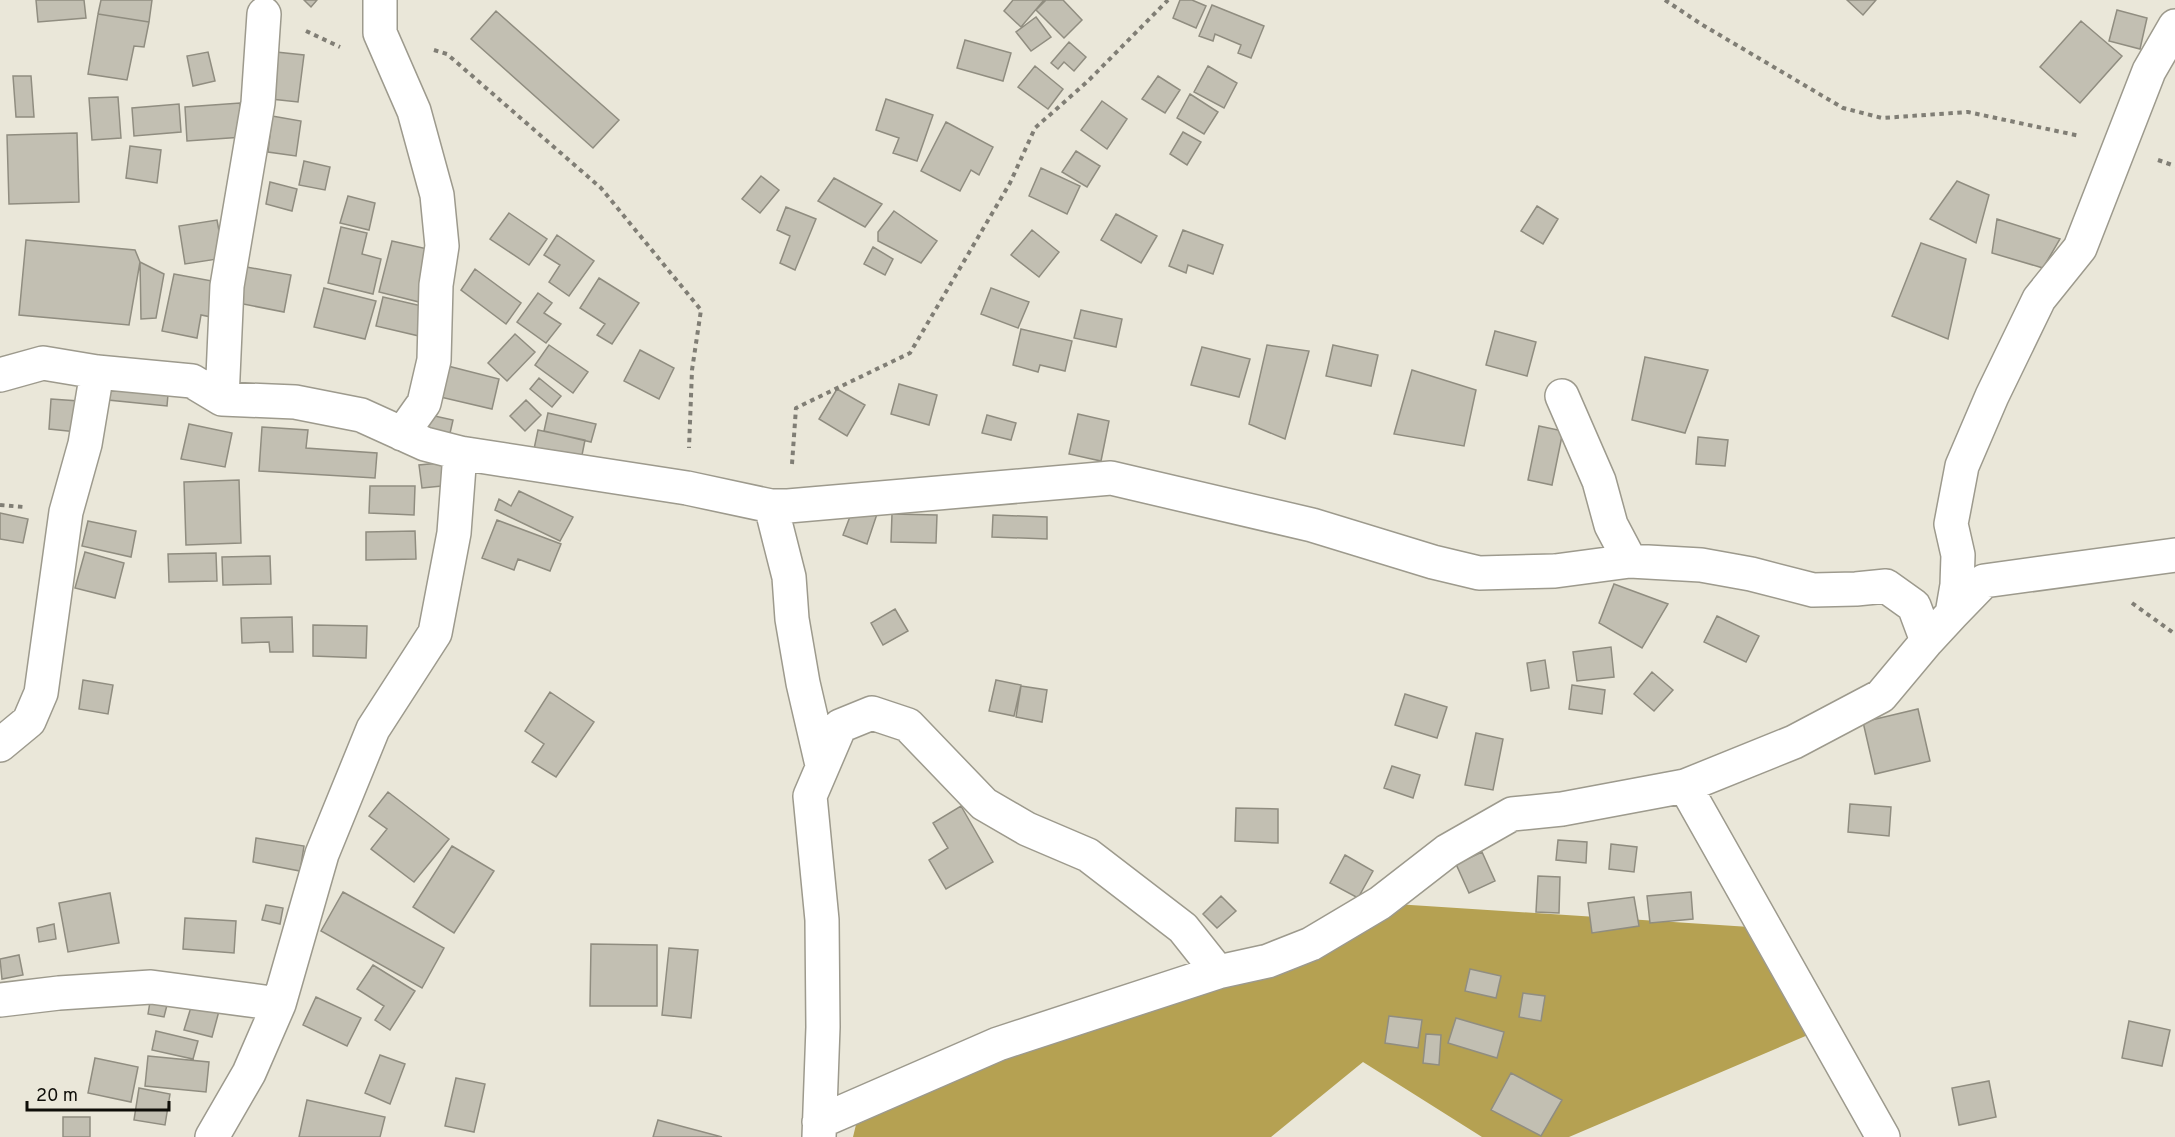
<svg xmlns="http://www.w3.org/2000/svg" width="2175" height="1137" font-family="Overpass,sans-serif">
  <rect width="100%" height="100%" fill="#eae7d9"/>
  <path fill="#b5a152" d="M 1380,903 L 1765,928 L 1822,1029 L 1569,1137 L 1482,1137 L 1363,1062 L 1271,1137 L 853,1137 L 861,1104 Z"/>
  <path fill="#c2bfb2" stroke="#908d80" stroke-width="1.5" d="M 36,0 L 84,0 L 86,18 L 38,22 Z
    M 101,0 L 152,0 L 149,22 L 98,14 Z
    M 304,0 L 317,0 L 311,7 Z
    M 1013,0 L 1044,0 L 1021,27 L 1004,11 Z
    M 1046,0 L 1063,0 L 1082,20 L 1064,38 L 1036,10 Z
    M 1180,0 L 1192,0 L 1206,6 L 1196,28 L 1173,18 Z
    M 1847,0 L 1876,0 L 1863,15 Z
    M 1212,5 L 1264,26 L 1251,58 L 1238,53 L 1241,45 L 1215,34 L 1213,41 L 1199,36 Z
    M 2117,10 L 2147,18 L 2140,49 L 2109,41 Z
    M 496,11 L 619,120 L 593,148 L 471,39 Z
    M 98,14 L 149,22 L 144,47 L 134,46 L 127,80 L 88,74 Z
    M 1036,17 L 1051,37 L 1031,51 L 1016,32 Z
    M 2081,21 L 2122,56 L 2080,103 L 2040,67 Z
    M 965,40 L 1011,53 L 1003,81 L 957,68 Z
    M 1069,42 L 1086,57 L 1074,71 L 1064,62 L 1058,69 L 1051,63 Z
    M 208,52 L 215,81 L 193,86 L 187,56 Z
    M 276,52 L 304,55 L 298,102 L 271,99 Z
    M 1035,66 L 1063,89 L 1048,109 L 1018,87 Z
    M 1208,66 L 1237,83 L 1224,108 L 1194,92 Z
    M 13,76 L 31,76 L 34,117 L 16,117 Z
    M 1158,76 L 1180,90 L 1165,113 L 1142,99 Z
    M 1190,94 L 1218,112 L 1204,134 L 1177,118 Z
    M 118,97 L 121,138 L 92,140 L 89,98 Z
    M 886,99 L 933,115 L 917,161 L 893,153 L 899,138 L 876,130 Z
    M 1102,101 L 1127,119 L 1107,149 L 1081,130 Z
    M 240,103 L 243,137 L 187,141 L 185,107 Z
    M 179,104 L 181,132 L 134,136 L 132,108 Z
    M 272,116 L 301,121 L 296,156 L 268,152 Z
    M 946,122 L 993,147 L 979,175 L 971,170 L 960,191 L 921,171 Z
    M 1183,132 L 1201,142 L 1187,165 L 1170,154 Z
    M 77,133 L 79,202 L 9,204 L 7,135 Z
    M 130,146 L 161,150 L 157,183 L 126,178 Z
    M 1076,151 L 1100,166 L 1087,187 L 1062,172 Z
    M 304,161 L 330,167 L 325,190 L 299,185 Z
    M 1041,168 L 1080,186 L 1067,214 L 1029,196 Z
    M 761,176 L 779,190 L 760,213 L 742,199 Z
    M 834,178 L 882,204 L 865,227 L 818,201 Z
    M 1957,181 L 1989,195 L 1976,243 L 1930,219 Z
    M 270,182 L 297,189 L 292,211 L 266,204 Z
    M 348,196 L 375,203 L 369,230 L 340,223 Z
    M 1537,206 L 1558,219 L 1543,244 L 1521,231 Z
    M 786,207 L 816,219 L 795,270 L 780,263 L 790,236 L 777,230 Z
    M 894,211 L 937,241 L 921,263 L 878,241 L 878,232 Z
    M 509,213 L 547,239 L 529,265 L 490,239 Z
    M 1116,214 L 1157,236 L 1141,263 L 1101,240 Z
    M 1997,219 L 2060,239 L 2043,268 L 1992,253 Z
    M 217,220 L 224,258 L 185,264 L 179,226 Z
    M 341,227 L 367,233 L 362,254 L 381,259 L 373,294 L 328,283 Z
    M 1032,230 L 1059,252 L 1039,277 L 1011,255 Z
    M 1183,230 L 1223,245 L 1213,274 L 1188,265 L 1186,273 L 1169,266 Z
    M 557,235 L 594,261 L 569,296 L 549,282 L 560,265 L 544,255 Z
    M 26,240 L 135,250 L 140,262 L 129,325 L 19,315 Z
    M 392,241 L 432,250 L 419,302 L 379,292 Z
    M 1921,243 L 1966,259 L 1948,339 L 1892,316 Z
    M 873,247 L 893,259 L 885,275 L 864,264 Z
    M 140,262 L 164,274 L 156,318 L 141,319 Z
    M 241,266 L 291,275 L 284,312 L 233,302 Z
    M 475,269 L 521,303 L 506,324 L 461,290 Z
    M 174,274 L 223,283 L 216,318 L 201,315 L 197,338 L 162,331 Z
    M 599,278 L 639,303 L 612,344 L 597,335 L 605,324 L 580,308 Z
    M 324,288 L 376,301 L 365,339 L 314,327 Z
    M 991,288 L 1029,302 L 1018,328 L 981,314 Z
    M 538,293 L 552,303 L 544,313 L 561,324 L 546,343 L 517,322 Z
    M 383,297 L 426,307 L 419,336 L 376,326 Z
    M 1081,310 L 1122,319 L 1116,347 L 1074,338 Z
    M 1021,329 L 1072,341 L 1065,371 L 1040,365 L 1038,372 L 1013,365 Z
    M 1495,331 L 1536,342 L 1527,376 L 1486,365 Z
    M 515,334 L 535,352 L 507,381 L 488,363 Z
    M 549,345 L 588,372 L 573,393 L 535,365 Z
    M 1267,345 L 1309,351 L 1285,439 L 1249,424 Z
    M 1333,345 L 1378,355 L 1371,386 L 1326,376 Z
    M 1202,347 L 1250,359 L 1239,397 L 1191,385 Z
    M 640,350 L 674,368 L 659,399 L 624,381 Z
    M 1645,357 L 1708,370 L 1685,433 L 1632,420 Z
    M 444,365 L 499,379 L 492,409 L 436,396 Z
    M 1412,370 L 1476,390 L 1464,446 L 1394,434 Z
    M 110,377 L 169,383 L 167,406 L 108,400 Z
    M 539,378 L 561,396 L 552,407 L 530,389 Z
    M 899,384 L 937,395 L 929,425 L 891,414 Z
    M 837,389 L 865,405 L 847,436 L 819,419 Z
    M 51,399 L 79,401 L 77,432 L 49,429 Z
    M 526,400 L 541,415 L 525,431 L 510,416 Z
    M 421,413 L 453,420 L 448,442 L 417,435 Z
    M 548,413 L 596,424 L 591,442 L 544,431 Z
    M 1078,414 L 1109,421 L 1101,461 L 1069,454 Z
    M 987,415 L 1016,423 L 1011,440 L 982,433 Z
    M 189,424 L 232,433 L 225,467 L 181,459 Z
    M 1539,426 L 1563,431 L 1552,485 L 1528,480 Z
    M 262,427 L 308,430 L 306,448 L 377,453 L 375,478 L 259,471 Z
    M 538,430 L 585,440 L 581,460 L 534,449 Z
    M 1698,437 L 1728,440 L 1725,466 L 1696,464 Z
    M 450,462 L 452,485 L 422,488 L 419,465 Z
    M 239,480 L 241,543 L 186,545 L 184,482 Z
    M 370,486 L 415,486 L 414,515 L 369,513 Z
    M 519,491 L 573,517 L 560,541 L 495,510 L 499,499 L 511,506 Z
    M 854,506 L 877,514 L 867,544 L 843,535 Z
    M 0,513 L 28,519 L 23,543 L 0,539 Z
    M 892,514 L 937,515 L 936,543 L 891,542 Z
    M 993,515 L 1047,517 L 1047,539 L 992,537 Z
    M 497,520 L 561,544 L 550,571 L 518,559 L 514,570 L 482,558 Z
    M 88,521 L 136,531 L 131,557 L 82,546 Z
    M 415,531 L 416,559 L 366,560 L 366,532 Z
    M 85,552 L 124,563 L 115,598 L 75,588 Z
    M 216,553 L 217,581 L 169,582 L 168,554 Z
    M 270,556 L 271,584 L 223,585 L 222,557 Z
    M 1614,584 L 1668,604 L 1642,648 L 1599,623 Z
    M 895,609 L 908,631 L 883,645 L 871,623 Z
    M 1717,616 L 1759,636 L 1746,662 L 1704,642 Z
    M 292,617 L 293,652 L 270,652 L 269,642 L 242,643 L 241,618 Z
    M 313,625 L 367,626 L 366,658 L 313,656 Z
    M 1611,647 L 1614,677 L 1577,681 L 1573,652 Z
    M 1545,660 L 1549,688 L 1531,691 L 1527,663 Z
    M 1652,672 L 1673,690 L 1654,711 L 1634,694 Z
    M 83,680 L 113,685 L 108,714 L 79,709 Z
    M 996,680 L 1021,685 L 1014,716 L 989,711 Z
    M 1572,685 L 1605,690 L 1602,714 L 1569,709 Z
    M 1021,686 L 1047,690 L 1042,722 L 1016,717 Z
    M 550,692 L 594,722 L 556,777 L 532,762 L 544,744 L 525,731 Z
    M 1405,694 L 1447,707 L 1437,738 L 1395,725 Z
    M 1918,709 L 1930,761 L 1875,774 L 1863,722 Z
    M 1476,733 L 1503,739 L 1493,790 L 1465,785 Z
    M 1392,766 L 1420,775 L 1413,798 L 1384,788 Z
    M 388,792 L 449,839 L 414,882 L 371,849 L 387,829 L 369,816 Z
    M 1850,804 L 1891,807 L 1889,836 L 1848,832 Z
    M 961,806 L 993,862 L 946,889 L 929,860 L 948,848 L 933,823 Z
    M 1236,808 L 1278,809 L 1278,843 L 1235,841 Z
    M 256,838 L 304,846 L 300,871 L 253,862 Z
    M 1558,840 L 1587,842 L 1586,863 L 1556,860 Z
    M 1611,844 L 1637,847 L 1634,872 L 1609,869 Z
    M 452,846 L 494,871 L 454,933 L 413,907 Z
    M 1482,852 L 1495,881 L 1469,893 L 1456,864 Z
    M 1345,855 L 1373,871 L 1358,898 L 1330,883 Z
    M 1538,876 L 1560,877 L 1559,913 L 1536,912 Z
    M 343,892 L 444,948 L 422,988 L 321,931 Z
    M 1691,892 L 1693,919 L 1650,923 L 1647,896 Z
    M 110,893 L 119,943 L 68,952 L 59,903 Z
    M 1221,896 L 1236,911 L 1217,928 L 1203,914 Z
    M 1634,897 L 1639,926 L 1592,933 L 1588,903 Z
    M 266,905 L 283,908 L 280,924 L 262,920 Z
    M 185,918 L 236,921 L 234,953 L 183,949 Z
    M 54,924 L 56,939 L 39,942 L 37,928 Z
    M 591,944 L 657,945 L 657,1006 L 590,1006 Z
    M 669,948 L 698,950 L 691,1018 L 662,1015 Z
    M 19,955 L 23,975 L 2,979 L 0,959 Z
    M 373,965 L 415,991 L 390,1030 L 375,1020 L 384,1006 L 357,989 Z
    M 1470,969 L 1501,976 L 1496,998 L 1465,991 Z
    M 1523,993 L 1545,996 L 1541,1021 L 1519,1017 Z
    M 316,997 L 361,1018 L 347,1046 L 303,1025 Z
    M 150,1002 L 167,1005 L 164,1017 L 148,1014 Z
    M 192,1004 L 219,1011 L 212,1037 L 184,1030 Z
    M 1389,1016 L 1422,1020 L 1418,1048 L 1385,1043 Z
    M 1456,1018 L 1504,1032 L 1497,1058 L 1448,1043 Z
    M 2129,1021 L 2170,1030 L 2162,1066 L 2122,1058 Z
    M 156,1031 L 198,1041 L 193,1059 L 152,1050 Z
    M 1426,1034 L 1441,1035 L 1439,1065 L 1423,1063 Z
    M 380,1055 L 405,1064 L 390,1104 L 365,1093 Z
    M 148,1056 L 209,1062 L 206,1092 L 145,1086 Z
    M 95,1058 L 138,1067 L 131,1102 L 88,1093 Z
    M 1511,1073 L 1562,1100 L 1541,1136 L 1491,1110 Z
    M 456,1078 L 485,1084 L 474,1132 L 445,1126 Z
    M 1989,1081 L 1996,1117 L 1959,1125 L 1952,1088 Z
    M 139,1088 L 170,1094 L 165,1125 L 134,1120 Z
    M 307,1100 L 385,1117 L 380,1137 L 299,1137 Z
    M 63,1117 L 90,1117 L 90,1137 L 63,1137 Z
    M 658,1120 L 722,1137 L 653,1137 Z"/>
  <g fill="none" stroke-linecap="round" stroke-linejoin="round">
    <g stroke="#9d9a8d" stroke-width="36">
      <path id="minor" d="M 380,0 L 380,33 L 414,111 L 437,195 L 442,246 L 436,285 L 434,360 L 424,403 L 402,434
        M 0,375 L 43,363 L 97,372 L 192,381 L 222,399 L 295,402 L 361,415 L 425,444 L 460,453 L 687,488 L 771,506 L 788,506 L 1111,478 L 1312,525 L 1433,562 L 1479,573 L 1555,571 L 1630,561 L 1611,525 L 1599,481 L 1562,396
        M 222,399 L 227,286 L 258,103 L 264,14
        M 771,506 L 789,577 L 792,619 L 803,683 L 822,765
        M 1952,614 L 1984,581 L 2175,555
        M 1927,641 L 1952,614 L 1957,585 L 1958,555 L 1951,524 L 1962,466 L 1992,396 L 2039,299 L 2080,248 L 2149,71 L 2175,26
        M 0,745 L 29,721 L 41,693 L 66,512 L 85,444 L 97,372
        M 1685,786 L 1883,1137
        M 0,1000 L 59,993 L 151,987 L 279,1004
        M 819,1122 L 998,1044 L 1218,972
        M 212,1137 L 249,1073 L 279,1004 L 322,854 L 373,729 L 435,633 L 454,533 L 460,453
        M 819,1137 L 823,1027 L 822,920 L 810,796 L 840,726 L 872,713 L 908,725 L 984,804 L 1027,829 L 1088,855 L 1183,928 L 1218,972 L 1268,961 L 1311,944 L 1380,903 L 1447,851 L 1512,814 L 1562,809 L 1685,786 L 1794,742 L 1881,696 L 1927,641 L 1914,606 L 1886,586 L 1856,589 L 1813,590 L 1751,574 L 1701,565 L 1630,561"/>
    </g>
    <path stroke="#807e75" stroke-width="4" stroke-dasharray="4.5 4.5" stroke-linecap="butt" d="M 1665,0 L 1701,24 L 1843,108 L 1882,118 L 1968,112 L 2080,136
      M 306,31 L 340,47
      M 434,50 L 447,54 L 601,188 L 701,310 L 692,370 L 689,448
      M 2158,160 L 2175,166
      M 792,464 L 796,408 L 910,353 L 1010,183 L 1035,128 L 1088,81 L 1168,0
      M 0,505 L 24,507
      M 2132,603 L 2175,634"/>
    <use href="#minor" stroke="#fff" stroke-width="33"/>
  </g>
  <path d="M27 1101v9h142v-9" fill="none" stroke="#0f0e09" stroke-width="3"/>
  <text x="36" y="1101" font-size="18" fill="#0f0e09" stroke="#eae7d9" stroke-width="4.5" paint-order="stroke">20 m</text>
</svg>
